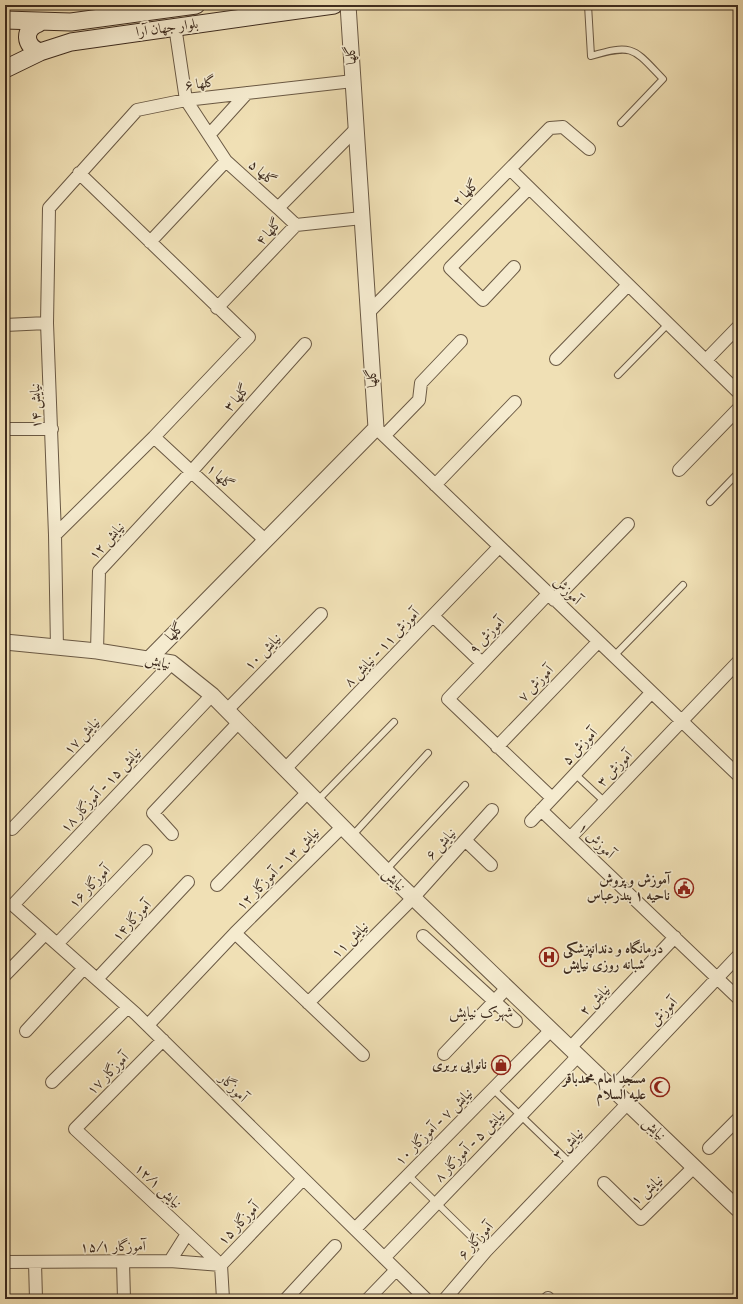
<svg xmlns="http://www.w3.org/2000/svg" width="743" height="1304" font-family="'IM FELL English',Amiri,serif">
  <rect width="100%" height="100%" fill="#f0e0b5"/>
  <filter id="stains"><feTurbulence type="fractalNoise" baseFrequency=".005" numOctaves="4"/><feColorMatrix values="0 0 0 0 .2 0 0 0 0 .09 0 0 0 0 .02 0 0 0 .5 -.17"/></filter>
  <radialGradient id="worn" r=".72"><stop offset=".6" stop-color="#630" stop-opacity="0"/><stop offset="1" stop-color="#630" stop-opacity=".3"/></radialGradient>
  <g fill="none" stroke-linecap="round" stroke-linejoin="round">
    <g stroke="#6a5944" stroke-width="8">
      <path id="service" d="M 588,5 L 591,56 C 634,43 634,49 663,79 L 621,123
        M 618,375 L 668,324
        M 710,502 L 738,473
        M 613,657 L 683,585
        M 575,774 L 605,802
        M 317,801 L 394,722
        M 352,836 L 428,753
        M 386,870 L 465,785
        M 493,1089 L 570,1163
        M 408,1175 L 486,1251"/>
    </g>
    <g stroke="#6a5944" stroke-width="14">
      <path id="minor" d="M 175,26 L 186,100 L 226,161
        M 209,135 L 247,93
        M 510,169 L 738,392
        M 278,208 L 296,225
        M 150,242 L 226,161 L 278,208 L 356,129
        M 514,267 L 483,300 L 450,268 L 529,188
        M 217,308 L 296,225 L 362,218
        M 369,312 L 550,128 L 563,127 L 589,149
        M 5,325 L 47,323
        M 556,359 L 628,285
        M 706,360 L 738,327
        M 376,428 L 738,775
        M 5,429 L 52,429
        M 385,435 L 419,400 L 421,383 L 461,341
        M 154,437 L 265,540
        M 679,470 L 738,409
        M 435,485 L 515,402
        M 55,535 L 154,437 L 249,337 L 79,173
        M 548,594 L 448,699 L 552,798
        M 554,600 L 628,524
        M 433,616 L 482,663
        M 57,648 L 55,535 L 47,323 L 49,208 L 137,110 L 186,100 L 353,81
        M 97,651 L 99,571 L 191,472 L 305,344
        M 212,695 L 13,905 L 136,1014 L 426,1299
        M 227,710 L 321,614
        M 497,747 L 598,642
        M 285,769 L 499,547
        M 541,810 L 738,998
        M 531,821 L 651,693
        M 12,829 L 172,663
        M 172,834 L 153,813 L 239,722
        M 571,837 L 738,662
        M 465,840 L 491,865
        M 217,885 L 308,792
        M 235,933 L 363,1055
        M 423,936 L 516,1021
        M 57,944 L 146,851
        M 5,975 L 45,934
        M 97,979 L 188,882
        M 308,1003 L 413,898 L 492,810
        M 148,1025 L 235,933 L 342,827
        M 26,1031 L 84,968
        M 163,1040 L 75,1129 L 221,1265
        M 570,1048 L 675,937
        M 444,1054 L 507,988
        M 52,1082 L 128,1007
        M 612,1089 L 738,956
        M 709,1148 L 738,1119
        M 604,1183 L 641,1219 L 694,1167
        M 355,1229 L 551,1030
        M 384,1258 L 578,1056
        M 170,1261 L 187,1234
        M 5,1262 L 170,1261 L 221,1265
        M 35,1262 L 36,1299
        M 123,1262 L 124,1299
        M 223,1299 L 221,1265 L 303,1179
        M 286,1299 L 335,1246
        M 368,1299 L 396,1270
        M 445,1299 L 486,1251 L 628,1103
        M 547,1299 L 548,1298"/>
    </g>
    <g stroke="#6a5944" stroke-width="17">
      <path id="tertiary" d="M 5,642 L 97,651 L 172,663 L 212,695 L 400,885 L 738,1209
        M 149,659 L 376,428 L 348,5"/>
    </g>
    <g stroke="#3e2c1f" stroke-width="19">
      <path id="secondary" d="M 5,20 L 71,22 L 196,5
        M 39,23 C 23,29 24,46 40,52
        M 5,69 L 40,52 L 71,42 L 334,5"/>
    </g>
    <use href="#service" stroke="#f5ebcf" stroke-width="6"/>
    <use href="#minor" stroke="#f5ebcf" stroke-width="12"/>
    <use href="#tertiary" stroke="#f5ebcf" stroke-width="15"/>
    <use href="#secondary" stroke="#f5ebcf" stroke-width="17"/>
  </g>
  <defs>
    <g id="civic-ring" transform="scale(1)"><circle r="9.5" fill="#f5ebcf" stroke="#8f2418" stroke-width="1.5"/><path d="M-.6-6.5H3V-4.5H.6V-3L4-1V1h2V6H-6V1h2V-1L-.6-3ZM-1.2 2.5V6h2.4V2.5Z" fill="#8f2418"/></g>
    <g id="hospital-ring" transform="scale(1)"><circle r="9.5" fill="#f5ebcf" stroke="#8f2418" stroke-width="1.5"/><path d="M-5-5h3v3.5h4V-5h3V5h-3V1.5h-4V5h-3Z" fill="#8f2418"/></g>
    <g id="shop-ring" transform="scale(1)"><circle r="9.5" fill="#f5ebcf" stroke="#8f2418" stroke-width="1.5"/><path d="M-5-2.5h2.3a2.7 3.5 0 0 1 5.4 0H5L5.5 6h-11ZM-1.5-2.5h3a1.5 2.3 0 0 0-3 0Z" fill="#8f2418"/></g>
    <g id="mosque-ring" transform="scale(1)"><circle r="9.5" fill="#f5ebcf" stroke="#8f2418" stroke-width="1.5"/><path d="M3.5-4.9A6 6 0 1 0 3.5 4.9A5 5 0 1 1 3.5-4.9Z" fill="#8f2418"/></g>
  </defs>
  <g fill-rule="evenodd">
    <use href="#civic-ring" x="684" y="888"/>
    <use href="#hospital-ring" x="549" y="957"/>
    <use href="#shop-ring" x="501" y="1065"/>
    <use href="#mosque-ring" x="660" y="1087"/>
  </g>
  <g text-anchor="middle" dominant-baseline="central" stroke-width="3.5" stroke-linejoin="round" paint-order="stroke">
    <g font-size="14" fill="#3e2c1f" stroke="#f5ebcf">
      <text transform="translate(167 28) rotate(-8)">بلوار جهان آرا</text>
      <text transform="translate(351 55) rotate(-94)">گلها</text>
      <text transform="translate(200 84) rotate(-7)">گلها ۶</text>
      <text transform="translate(262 173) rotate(42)">گلها ۵</text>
      <text transform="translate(466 193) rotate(-45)">گلها ۲</text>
      <text transform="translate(269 232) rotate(-47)">گلها ۴</text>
      <text transform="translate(372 378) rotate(-94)">گلها</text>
      <text transform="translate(237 398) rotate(-48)">گلها ۳</text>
      <text transform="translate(36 406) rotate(-92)">نیایش ۱۴</text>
      <text transform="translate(220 477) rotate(43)">گلها ۱</text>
      <text transform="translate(107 541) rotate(-48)">نیایش ۱۲</text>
      <text transform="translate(567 591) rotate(44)">آموزش</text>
      <text transform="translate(175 632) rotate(-46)">گلها</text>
      <text transform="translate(487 636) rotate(-47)">آموزش ۹</text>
      <text transform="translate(382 648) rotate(-46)">آموزش ۱۱ - نیایش ۸</text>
      <text transform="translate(263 652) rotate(-46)">نیایش ۱۰</text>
      <text transform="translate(158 662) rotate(15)">نیایش</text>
      <text transform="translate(536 684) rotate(-46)">آموزش ۷</text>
      <text transform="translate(82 736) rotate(-47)">نیایش ۱۷</text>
      <text transform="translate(580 747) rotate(-47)">آموزش ۵</text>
      <text transform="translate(615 769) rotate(-46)">آموزش ۳</text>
      <text transform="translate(101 790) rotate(-47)">نیایش ۱۵ - آموزگار ۱۸</text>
      <text transform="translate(596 841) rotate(44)">آموزش ۱</text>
      <text transform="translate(441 844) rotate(-48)">نیایش ۶</text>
      <text transform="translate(278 869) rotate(-45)">نیایش ۱۳ - آموزگار ۱۲</text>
      <text transform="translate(394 880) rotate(45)">نیایش</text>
      <text transform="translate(90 887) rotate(-46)">آموزگار ۱۶</text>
      <text transform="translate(132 921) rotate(-47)">آموزگار۱۴</text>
      <text transform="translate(350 940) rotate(-45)">نیایش ۱۱</text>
      <text transform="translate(595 1000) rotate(-46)">نیایش ۲</text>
      <text transform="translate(664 1012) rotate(-47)">آموزش</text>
      <text transform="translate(108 1074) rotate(-45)">آموزگار ۱۷</text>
      <text transform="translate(233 1088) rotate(45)">آموزگار</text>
      <text transform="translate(434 1127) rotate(-45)">نیایش ۷ - آموزگار ۱۰</text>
      <text transform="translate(654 1129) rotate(44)">نیایش</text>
      <text transform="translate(568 1144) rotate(-46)">نیایش ۳</text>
      <text transform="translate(470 1146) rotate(-46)">نیایش ۵ - آموزگار ۸</text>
      <text transform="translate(158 1186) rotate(43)">نیایش ۱۲/۱</text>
      <text transform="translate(647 1190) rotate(-42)">نیایش ۱</text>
      <text transform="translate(239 1224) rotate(-46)">آموزگار ۱۵</text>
      <text transform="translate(476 1241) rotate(-48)">آموزگار ۶</text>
      <text transform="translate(113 1247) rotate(-1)">آموزگار ۱۵/۱</text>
    </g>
    <g font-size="14" font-weight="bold" fill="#3e2c1f" stroke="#f5ebcf" text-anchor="end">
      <text x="670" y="880">آموزش و پروش<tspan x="670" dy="16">ناحیه ۱ بندرعباس</tspan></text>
      <text x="563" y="949" text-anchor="start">درمانگاه و دندانپزشکی<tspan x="563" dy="16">شبانه روزی نیایش</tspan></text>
      <text x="487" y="1065">نانوایی بربری</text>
      <text x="646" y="1079">مسجد امام محمدباقر<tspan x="646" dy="16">علیه السلام</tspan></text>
    </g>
    <g font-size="15" fill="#3e2c1f" stroke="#f5ebcf">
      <text x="481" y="1012">شهرک نیایش</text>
    </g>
  </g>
  <rect width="743" height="1304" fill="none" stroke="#f0e0b5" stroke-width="20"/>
  <rect x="6" y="6" width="731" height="1292" fill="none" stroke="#3e2c1f" stroke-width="2"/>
  <rect x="10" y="10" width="723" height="1284" fill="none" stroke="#3e2c1f"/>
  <rect width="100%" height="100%" filter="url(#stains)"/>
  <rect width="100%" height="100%" fill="url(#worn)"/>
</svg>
